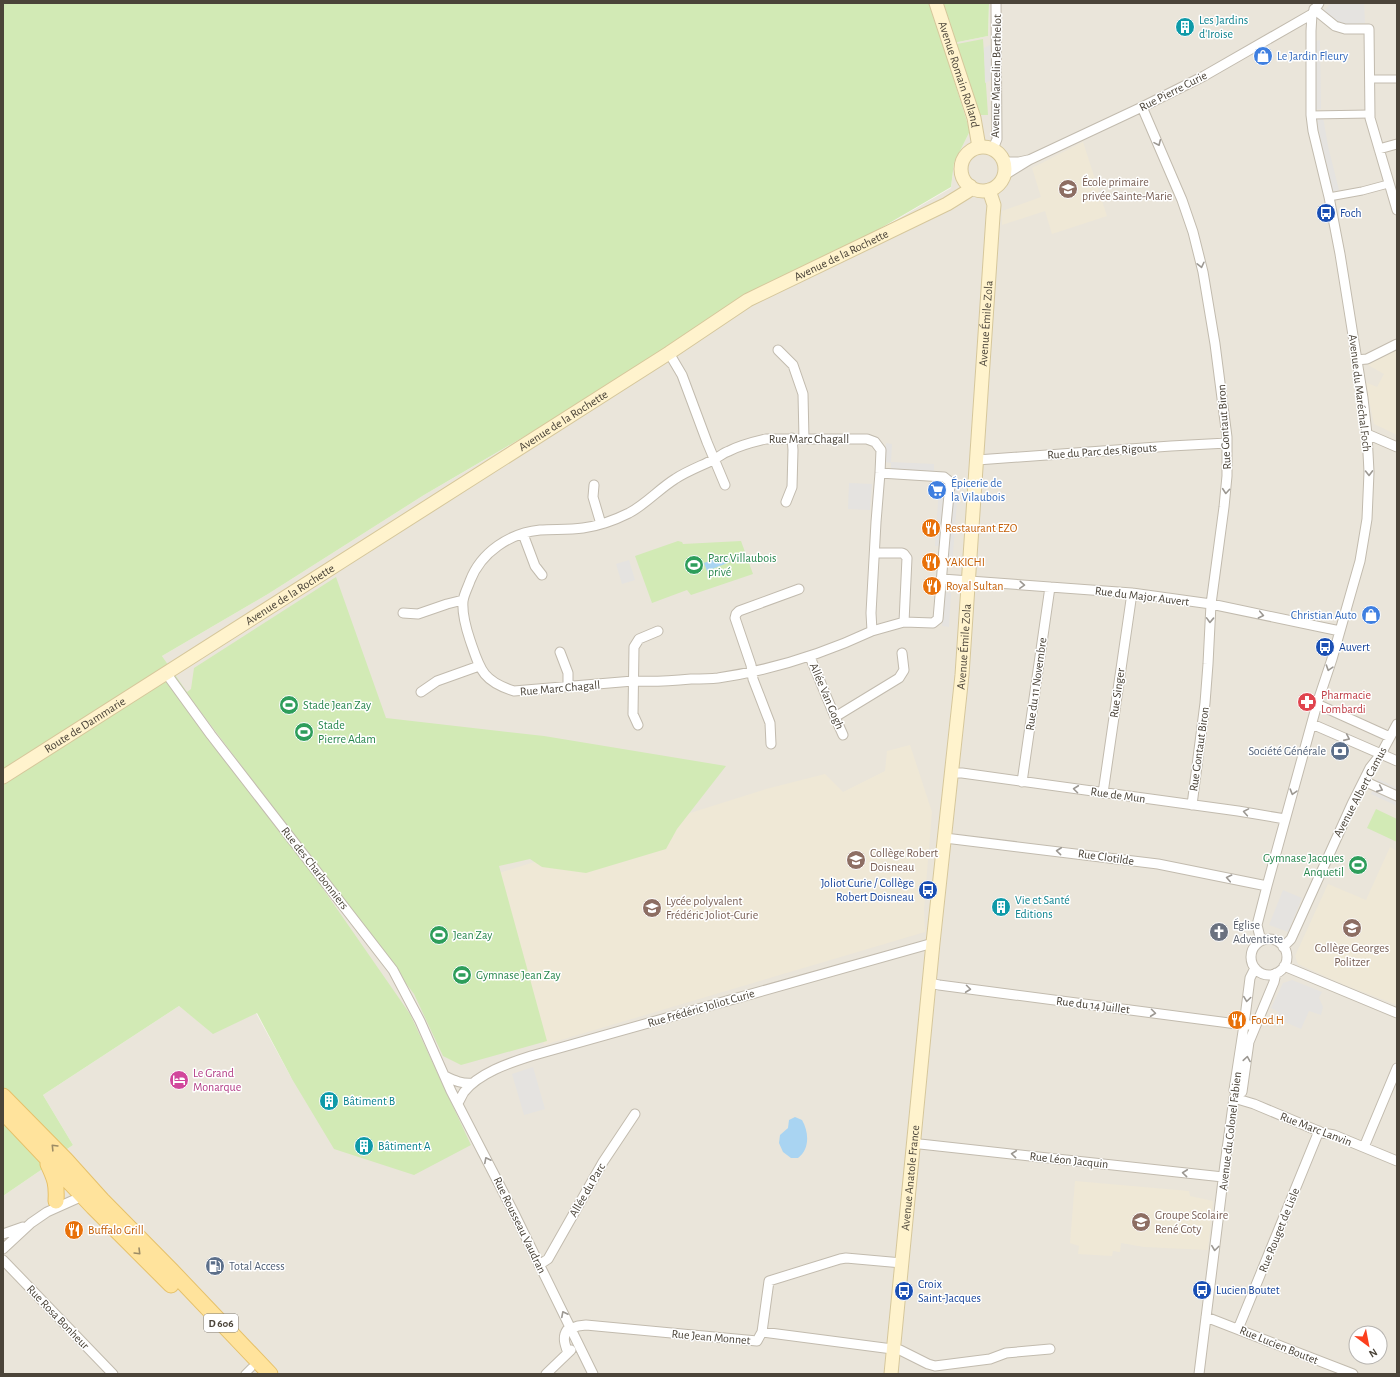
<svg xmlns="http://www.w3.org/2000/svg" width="1400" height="1377" font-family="'Alegreya Sans',sans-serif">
  <rect width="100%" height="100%" fill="#f6f3ec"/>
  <path fill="#eae5da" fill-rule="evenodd" d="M 989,3 L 1397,3 L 1397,1374 L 3,1374 L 3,1196 L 41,1170 L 54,1158 L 73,1145 L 43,1095 L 179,1006 L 213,1033 L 256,1013 L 292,1079 L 194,704 L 162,656 L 268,594 L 424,495 L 951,188 L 954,163 L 970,131 L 943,45 L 988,36 ZM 1356,1333 L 1380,1333 L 1380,1357 L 1356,1357 Z"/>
  <path fill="#efe8d6" d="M 1083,142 L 1107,216 L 1052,234 L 1045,211 L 1002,225 L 1002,211 L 1041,197 L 1032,168 Z
    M 1397,347 L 1397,435 L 1374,424 L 1365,382 L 1377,387 L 1384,374 L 1368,365 L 1371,361 Z
    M 910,745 L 932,812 L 924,909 L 925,932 L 544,1045 L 499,873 L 766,789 L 825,774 L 843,792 L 885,771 L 887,751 Z
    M 1390,847 L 1397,851 L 1397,1005 L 1342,984 L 1298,964 L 1295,956 L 1328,884 L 1366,900 Z
    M 1075,1181 L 1189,1191 L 1190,1196 L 1213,1201 L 1208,1250 L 1144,1247 L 1121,1243 L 1120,1252 L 1113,1251 L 1112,1256 L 1078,1254 L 1079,1246 L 1070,1243 Z"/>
  <path fill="#d2eab5" d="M 3,3 L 989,3 L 988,36 L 943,45 L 970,131 L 954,163 L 951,187 L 424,495 L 268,594 L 162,656 L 187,692 L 191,689 L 194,668 L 336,577 L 386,718 L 544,736 L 726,766 L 677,829 L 666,849 L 586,873 L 542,867 L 530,859 L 499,866 L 547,1041 L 461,1065 L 443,1056 L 414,994 L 191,699 L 410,1014 L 471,1145 L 414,1175 L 334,1149 L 292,1079 L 257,1013 L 213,1034 L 179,1006 L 43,1095 L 73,1145 L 54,1158 L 41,1170 L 3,1196 Z
    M 983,39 L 988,115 L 978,115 L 957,44 Z
    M 678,541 L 682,542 L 683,544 L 741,541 L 753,574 L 691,595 L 687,590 L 652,603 L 635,556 Z
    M 1376,809 L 1397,819 L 1397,842 L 1367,828 Z"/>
  <path fill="#e5e3e0" d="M 1331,3 L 1364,3 L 1365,23 L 1344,25 L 1336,22 L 1324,11 Z
    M 1320,40 L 1321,109 L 1314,110 L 1314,41 Z
    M 990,45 L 991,47 L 991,80 L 985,83 L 984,48 Z
    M 1323,117 L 1328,146 L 1339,190 L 1331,192 L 1316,130 L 1315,119 Z
    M 886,443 L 892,444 L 891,462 L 934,464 L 934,471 L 891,469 L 891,463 L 885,462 Z
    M 849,483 L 872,484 L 870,510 L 848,509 Z
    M 939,487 L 944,487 L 940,546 L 935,546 Z
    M 952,489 L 958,489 L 952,566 L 947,566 Z
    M 629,560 L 635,580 L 622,584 L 616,564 Z
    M 945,592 L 951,593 L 949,627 L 942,626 Z
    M 1378,779 L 1397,788 L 1397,806 L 1371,794 Z
    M 1283,890 L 1302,898 L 1288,932 L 1269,925 Z
    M 1292,980 L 1322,992 L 1319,998 L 1323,1007 L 1321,1015 L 1309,1011 L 1301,1029 L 1276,1018 L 1279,1012 L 1271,1008 L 1283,983 Z
    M 533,1067 L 545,1109 L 524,1115 L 512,1074 Z"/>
  <path fill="#a9d4f2" d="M 727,555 L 730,562 L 707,571 L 704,563 Z
    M 795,1117 L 802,1120 C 809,1132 810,1149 798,1158 L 791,1158 L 783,1152 L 779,1143 L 780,1135 L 788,1128 L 789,1120 Z"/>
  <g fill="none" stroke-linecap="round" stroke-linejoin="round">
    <g stroke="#c2bbae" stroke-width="9">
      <path id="pedestrian" d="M 1370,79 L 1397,79
        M 1311,115 L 1370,114
        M 1329,197 L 1362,191 L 1388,184
        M 245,1374 L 251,1368"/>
    </g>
    <g stroke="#c2bbae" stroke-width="11">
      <path id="minor" d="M 1314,9 L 1335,26 L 1345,29 L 1369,29 L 1370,118 L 1397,210
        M 1142,107 L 1182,200 L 1193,232 L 1203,272 L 1215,344 L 1227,437 L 1227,476 L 1224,507 L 1211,604 L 1208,664 L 1205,703 L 1192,805
        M 993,149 L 997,139 L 996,3
        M 1379,149 L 1397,144
        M 1004,162 L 1019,162 L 1028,160
        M 1003,176 L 1029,160 L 1142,107 L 1204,76 L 1312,14
        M 778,350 L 793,365 L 803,394 L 804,439
        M 669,353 L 682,375 L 707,442 L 725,485
        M 1356,360 L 1367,359 L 1397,344
        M 1367,434 L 1397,447
        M 766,439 L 867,439 L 875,442 L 881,450 L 880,473 L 876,522 L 871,613 L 872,631 C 823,654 771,670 718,678 C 709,679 700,679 691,679 C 671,681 652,682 633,681 L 514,691 C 482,681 480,669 470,640 C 466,628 462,613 463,601 C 464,594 468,587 470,581 C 481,552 510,533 540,530 C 554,529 569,530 583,528 C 598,526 615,520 629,513 C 646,504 659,489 675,479 C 687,471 701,466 713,460 C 719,457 723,453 729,451 C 741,445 753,442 766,439 Z
        M 977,460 L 1171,446 L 1227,443
        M 594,485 L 593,497 L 601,524
        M 786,502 L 792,487 L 793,450 L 792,438
        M 523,534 L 535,566 L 542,575
        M 875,553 L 902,553 L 904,554 L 907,558 L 904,622
        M 942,579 L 1132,593 L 1211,604 L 1340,631
        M 403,613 L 418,614 L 447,604 L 463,600
        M 872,631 L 904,622 L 933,623 L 938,619 L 946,525 L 950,485 L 949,481 L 944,477 L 880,473
        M 560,652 L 568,673 L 568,687
        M 810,657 L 835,717 L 843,735
        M 166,673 L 211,735 L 393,970 L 420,1021 L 451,1091 L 514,1213 L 593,1374
        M 421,692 L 437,681 L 479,666
        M 1317,704 L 1390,737
        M 835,717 L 899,678 L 904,670 L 902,653
        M 1312,724 L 1397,761
        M 638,725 L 633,714 L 634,647 L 639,639 L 658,631
        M 771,744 L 770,723 L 753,679 L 751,665 L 735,618 L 736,614 L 739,611 L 799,589
        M 951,773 L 962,773 L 1238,811 L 1285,819
        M 1364,781 L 1397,796
        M 1022,782 L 1050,587
        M 1103,793 L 1132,593
        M 945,838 L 1158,864 L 1267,886
        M1251 957a18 18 0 1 1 36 0a18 18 0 1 1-36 0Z
        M 1261,941 L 1257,925 L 1267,886 L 1317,704 L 1332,659 L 1360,561 L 1367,519 L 1369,472 L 1367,434 L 1363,398 L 1340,254 L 1329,197 L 1313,131 L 1311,115 L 1311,31 L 1312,14 L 1319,3
        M 1283,947 L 1291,939 L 1352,804 L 1370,768 L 1381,754 L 1397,724
        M 1284,966 L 1397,1013
        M 930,983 L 939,985 L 1237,1024 L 1256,1025
        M 445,1076 C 455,1081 462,1084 473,1083
        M 1237,1094 L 1234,1090 L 1244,1025 L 1250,978 L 1255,968
        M 1234,1098 L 1254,1104 L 1323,1133 L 1334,1135 L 1397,1161
        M 458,1103 C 460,1100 462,1095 464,1092 C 479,1073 509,1063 531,1056 L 933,943
        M 914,1142 L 920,1144 L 1223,1177
        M 1364,1147 L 1397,1068
        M 3,1234 L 23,1227
        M 3,1249 L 31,1223 L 47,1212 L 76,1199 L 85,1191
        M 3,1260 L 113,1374
        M 539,1265 L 548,1259 L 603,1162 L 635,1114
        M 1206,1317 L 1353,1374
        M 1238,1329 L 1319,1131
        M 762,1332 L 769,1281 L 840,1259 L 846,1258 L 902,1263
        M 568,1353 C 565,1345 562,1337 567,1330 L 578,1326 L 586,1325 L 757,1341 L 762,1332 L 900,1350 L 928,1364 L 935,1366 L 990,1359 L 1006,1353 L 1050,1349
        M 546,1374 L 571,1350
        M 1199,1374 L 1225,1164 L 1234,1098 L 1237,1094 L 1242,1092 L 1249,1042 L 1274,982 L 1276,973"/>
    </g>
    <g stroke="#d6c79b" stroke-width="15">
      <g id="secondary">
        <path id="s1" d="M 936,3 L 974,118 L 979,147"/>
        <circle cx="983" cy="169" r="22"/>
        <path id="s2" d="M 3,777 L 669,353 L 748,300 L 947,204 L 968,191 L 970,186"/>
        <path id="s3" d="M 891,1374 L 933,943 L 962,675 L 993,216 L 994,205 L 989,190"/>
      </g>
    </g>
    <g stroke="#e6c16a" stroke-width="17">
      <path id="primary" d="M 3,1096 L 66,1160 L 102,1200 L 172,1271 L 270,1374
        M 3,1112 L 93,1207 L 171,1285
        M 48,1164 C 55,1179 57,1184 56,1201"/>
    </g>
    <use href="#pedestrian" stroke="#fff" stroke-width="7"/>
    <use href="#minor" stroke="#fff" stroke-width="9"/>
    <use href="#secondary" stroke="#fff3cd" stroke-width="13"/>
    <use href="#primary" stroke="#ffe39c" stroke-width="15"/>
  </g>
  <defs><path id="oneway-chevron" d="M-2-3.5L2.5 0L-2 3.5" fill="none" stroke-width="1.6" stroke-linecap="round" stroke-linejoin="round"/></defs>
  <g stroke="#9c9892">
    <use href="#oneway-chevron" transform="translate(1158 143) rotate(66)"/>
    <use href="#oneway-chevron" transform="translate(1201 265) rotate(77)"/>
    <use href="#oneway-chevron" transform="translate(1369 473) rotate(89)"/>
    <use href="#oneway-chevron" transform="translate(1226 491) rotate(95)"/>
    <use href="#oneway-chevron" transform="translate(1022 585) rotate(4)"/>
    <use href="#oneway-chevron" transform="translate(1261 615) rotate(11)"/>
    <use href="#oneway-chevron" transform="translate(1210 620) rotate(92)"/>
    <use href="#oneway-chevron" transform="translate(1329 668) rotate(108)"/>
    <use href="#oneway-chevron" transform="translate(1347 738) rotate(24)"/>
    <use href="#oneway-chevron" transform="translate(1076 789) rotate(-173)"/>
    <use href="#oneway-chevron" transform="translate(1380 789) rotate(24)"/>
    <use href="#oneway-chevron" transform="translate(1293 792) rotate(106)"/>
    <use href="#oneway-chevron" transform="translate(1246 812) rotate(-170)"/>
    <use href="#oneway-chevron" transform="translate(1059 851) rotate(-174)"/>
    <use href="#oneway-chevron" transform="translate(1229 878) rotate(-168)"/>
    <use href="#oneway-chevron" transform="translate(968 989) rotate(7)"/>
    <use href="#oneway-chevron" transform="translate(1247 999) rotate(98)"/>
    <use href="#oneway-chevron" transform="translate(1153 1013) rotate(7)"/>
    <use href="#oneway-chevron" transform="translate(1247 1059) rotate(-81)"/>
    <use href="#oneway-chevron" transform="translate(1014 1154) rotate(-174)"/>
    <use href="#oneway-chevron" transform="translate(487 1160) rotate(-117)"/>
    <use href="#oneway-chevron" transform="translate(1185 1173) rotate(-174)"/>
    <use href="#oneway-chevron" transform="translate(1215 1248) rotate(97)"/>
    <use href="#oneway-chevron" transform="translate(564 1314) rotate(-117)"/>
  </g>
  <g stroke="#9c8c66">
    <use href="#oneway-chevron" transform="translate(54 1147) rotate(-134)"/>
    <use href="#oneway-chevron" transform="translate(138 1252) rotate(45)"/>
  </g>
  <defs>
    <g id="building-disc" transform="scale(1)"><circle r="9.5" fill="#0f9aa8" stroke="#fff"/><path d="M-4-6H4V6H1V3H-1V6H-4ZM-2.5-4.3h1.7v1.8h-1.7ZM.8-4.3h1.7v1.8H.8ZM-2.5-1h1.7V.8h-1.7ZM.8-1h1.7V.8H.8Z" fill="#fff"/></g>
    <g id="shop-disc" transform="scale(1)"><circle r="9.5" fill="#3f7fe0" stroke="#fff"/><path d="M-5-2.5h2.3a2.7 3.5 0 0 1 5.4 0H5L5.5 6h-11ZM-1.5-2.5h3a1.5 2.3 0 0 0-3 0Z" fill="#fff"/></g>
    <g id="school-disc" transform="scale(1)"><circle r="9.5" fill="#8d6e63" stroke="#fff"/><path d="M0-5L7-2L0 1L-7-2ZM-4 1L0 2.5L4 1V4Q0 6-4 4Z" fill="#fff"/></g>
    <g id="bus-disc" transform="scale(1)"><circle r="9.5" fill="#1a4fb4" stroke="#fff"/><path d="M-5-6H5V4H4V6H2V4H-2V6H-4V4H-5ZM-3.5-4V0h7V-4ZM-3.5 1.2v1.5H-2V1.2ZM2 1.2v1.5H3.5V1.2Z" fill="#fff"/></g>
    <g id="supermarket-disc" transform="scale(1)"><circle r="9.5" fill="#3f7fe0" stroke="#fff"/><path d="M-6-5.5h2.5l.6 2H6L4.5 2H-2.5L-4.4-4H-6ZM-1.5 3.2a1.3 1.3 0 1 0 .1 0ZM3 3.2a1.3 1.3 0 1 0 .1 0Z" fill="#fff"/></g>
    <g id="restaurant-disc" transform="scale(1)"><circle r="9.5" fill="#e8710a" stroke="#fff"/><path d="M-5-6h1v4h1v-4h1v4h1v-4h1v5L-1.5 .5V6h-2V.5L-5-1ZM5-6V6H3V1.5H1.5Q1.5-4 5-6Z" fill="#fff"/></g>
    <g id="stadium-disc" transform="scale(1)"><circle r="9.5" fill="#2e9e5b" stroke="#fff"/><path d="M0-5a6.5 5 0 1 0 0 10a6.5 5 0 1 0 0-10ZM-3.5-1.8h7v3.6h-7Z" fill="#fff"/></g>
    <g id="pharmacy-disc" transform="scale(1)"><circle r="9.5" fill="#e0444e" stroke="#fff"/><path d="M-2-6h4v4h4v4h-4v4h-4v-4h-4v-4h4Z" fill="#fff"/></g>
    <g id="bank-disc" transform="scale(1)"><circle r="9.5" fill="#5c6f8a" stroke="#fff"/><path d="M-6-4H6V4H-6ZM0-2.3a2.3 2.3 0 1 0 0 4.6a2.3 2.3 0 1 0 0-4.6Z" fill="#fff"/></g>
    <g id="church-disc" transform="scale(1)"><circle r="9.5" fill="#6b7280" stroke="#fff"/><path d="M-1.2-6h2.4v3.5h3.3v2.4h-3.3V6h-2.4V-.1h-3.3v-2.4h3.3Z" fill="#fff"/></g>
    <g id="hotel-disc" transform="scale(1)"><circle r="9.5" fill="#d1479c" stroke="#fff"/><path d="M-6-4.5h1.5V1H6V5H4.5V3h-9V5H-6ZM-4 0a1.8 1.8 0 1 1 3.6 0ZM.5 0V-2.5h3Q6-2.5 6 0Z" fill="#fff"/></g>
    <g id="fuel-disc" transform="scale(1)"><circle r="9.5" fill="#5c6f8a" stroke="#fff"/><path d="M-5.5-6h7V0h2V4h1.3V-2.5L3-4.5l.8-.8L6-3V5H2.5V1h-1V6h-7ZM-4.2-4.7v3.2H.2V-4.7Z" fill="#fff"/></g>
  </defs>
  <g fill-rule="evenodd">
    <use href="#building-disc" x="1185" y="27"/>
    <use href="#shop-disc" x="1263" y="56"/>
    <use href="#school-disc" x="1068" y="189"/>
    <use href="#bus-disc" x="1326" y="213"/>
    <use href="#supermarket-disc" x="937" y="490"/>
    <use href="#restaurant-disc" x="931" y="528"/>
    <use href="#restaurant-disc" x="931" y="562"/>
    <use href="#stadium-disc" x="694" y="565"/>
    <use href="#restaurant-disc" x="932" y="586"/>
    <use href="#shop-disc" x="1371" y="615"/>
    <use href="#bus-disc" x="1325" y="647"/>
    <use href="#pharmacy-disc" x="1307" y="702"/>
    <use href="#stadium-disc" x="289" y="705"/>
    <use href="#stadium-disc" x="304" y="732"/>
    <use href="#bank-disc" x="1340" y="751"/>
    <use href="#school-disc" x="856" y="860"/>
    <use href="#stadium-disc" x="1358" y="865"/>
    <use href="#bus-disc" x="928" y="890"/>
    <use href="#building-disc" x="1001" y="907"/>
    <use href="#school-disc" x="652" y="908"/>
    <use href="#school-disc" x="1352" y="928"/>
    <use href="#church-disc" x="1219" y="932"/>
    <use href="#stadium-disc" x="439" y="935"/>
    <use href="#stadium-disc" x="462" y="975"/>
    <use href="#restaurant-disc" x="1237" y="1020"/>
    <use href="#hotel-disc" x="179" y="1080"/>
    <use href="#building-disc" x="329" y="1101"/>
    <use href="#building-disc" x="364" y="1146"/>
    <use href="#school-disc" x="1141" y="1222"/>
    <use href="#restaurant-disc" x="74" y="1230"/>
    <use href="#fuel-disc" x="215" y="1266"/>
    <use href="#bus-disc" x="1202" y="1290"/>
    <use href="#bus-disc" x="904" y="1291"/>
  </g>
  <g text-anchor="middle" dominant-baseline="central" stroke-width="3" stroke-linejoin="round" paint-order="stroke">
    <rect fill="#fff" stroke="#817c74" stroke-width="1" x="204" y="1314" width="34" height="18" rx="3"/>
    <g font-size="11" font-weight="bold" fill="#4b4439">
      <text x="221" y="1323">D 606</text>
    </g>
    <g font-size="12" fill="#0d838f" stroke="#fff" text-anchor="start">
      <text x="1199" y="20">Les Jardins<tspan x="1199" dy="14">d'Iroise</tspan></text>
      <text x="1015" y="900">Vie et Santé<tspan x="1015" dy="14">Editions</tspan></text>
      <text x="343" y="1101">Bâtiment B</text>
      <text x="378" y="1146">Bâtiment A</text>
    </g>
    <g font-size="12" fill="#366cbe" stroke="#fff" text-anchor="start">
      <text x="1277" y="56">Le Jardin Fleury</text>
      <text x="951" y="483">Épicerie de<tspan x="951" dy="14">la Vilaubois</tspan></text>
      <text x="1357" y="615" text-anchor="end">Christian Auto</text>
    </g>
    <g font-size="12" fill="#4b4439" stroke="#fff">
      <text stroke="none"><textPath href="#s1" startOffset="75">Avenue Romain Rolland</textPath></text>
      <text transform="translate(996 76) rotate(-89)">Avenue Marcelin Berthelot</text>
      <text transform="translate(1173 91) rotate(-27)">Rue Pierre Curie</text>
      <text stroke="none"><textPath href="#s2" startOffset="988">Avenue de la Rochette</textPath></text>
      <text stroke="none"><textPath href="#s3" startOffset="1055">Avenue Émile Zola</textPath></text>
      <text transform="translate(1360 393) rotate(83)">Avenue du Maréchal Foch</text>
      <text stroke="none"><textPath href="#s2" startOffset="664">Avenue de la Rochette</textPath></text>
      <text transform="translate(1224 427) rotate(-94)">Rue Gontaut Biron</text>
      <text x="809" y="439">Rue Marc Chagall</text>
      <text transform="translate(1102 451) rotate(-4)">Rue du Parc des Rigouts</text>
      <text stroke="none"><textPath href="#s2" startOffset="340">Avenue de la Rochette</textPath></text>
      <text transform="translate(1142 596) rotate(7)">Rue du Major Auvert</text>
      <text stroke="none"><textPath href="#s3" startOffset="731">Avenue Émile Zola</textPath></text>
      <text transform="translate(1036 684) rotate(-82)">Rue du 11 Novembre</text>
      <text transform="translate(560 688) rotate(-5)">Rue Marc Chagall</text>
      <text transform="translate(1117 693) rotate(-82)">Rue Singer</text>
      <text transform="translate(827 696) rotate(67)">Allée Van Gogh</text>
      <text stroke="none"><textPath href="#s2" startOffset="97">Route de Dammarie</textPath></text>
      <text transform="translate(1199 749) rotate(-82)">Rue Gontaut Biron</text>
      <text transform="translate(1360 792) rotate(-62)">Avenue Albert Camus</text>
      <text transform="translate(1118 795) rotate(8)">Rue de Mun</text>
      <text transform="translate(1106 857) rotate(8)">Rue Clotilde</text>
      <text transform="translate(315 868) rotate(52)">Rue des Charbonniers</text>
      <text transform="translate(1093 1005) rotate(7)">Rue du 14 Juillet</text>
      <text transform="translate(701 1008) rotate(-16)">Rue Frédéric Joliot Curie</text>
      <text transform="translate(1316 1129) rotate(21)">Rue Marc Lanvin</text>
      <text transform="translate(1230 1131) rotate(-83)">Avenue du Colonel Fabien</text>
      <text transform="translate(1069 1160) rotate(6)">Rue Léon Jacquin</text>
      <text stroke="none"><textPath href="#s3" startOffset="197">Avenue Anatole France</textPath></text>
      <text transform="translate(587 1190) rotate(-60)">Allée du Parc</text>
      <text transform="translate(520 1225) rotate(64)">Rue Rousseau Vaudran</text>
      <text transform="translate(1279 1230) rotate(-68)">Rue Rouget de Lisle</text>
      <text transform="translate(58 1317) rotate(46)">Rue Rosa Bonheur</text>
      <text transform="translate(711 1337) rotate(5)">Rue Jean Monnet</text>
      <text transform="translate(1279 1345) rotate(22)">Rue Lucien Boutet</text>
    </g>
    <g font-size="12" fill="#785e54" stroke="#fff" text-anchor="start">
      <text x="1082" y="182">École primaire<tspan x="1082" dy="14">privée Sainte-Marie</tspan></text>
      <text x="870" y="853">Collège Robert<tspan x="870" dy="14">Doisneau</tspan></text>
      <text x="666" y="901">Lycée polyvalent<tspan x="666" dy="14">Frédéric Joliot-Curie</tspan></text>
      <text x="1352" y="948" text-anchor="middle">Collège Georges<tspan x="1352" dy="14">Politzer</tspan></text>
      <text x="1155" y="1215">Groupe Scolaire<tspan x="1155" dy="14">René Coty</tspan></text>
    </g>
    <g font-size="12" fill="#164399" stroke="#fff" text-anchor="start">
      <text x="1340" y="213">Foch</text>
      <text x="1339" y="647">Auvert</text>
      <text x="914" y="883" text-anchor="end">Joliot Curie / Collège<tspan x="914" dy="14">Robert Doisneau</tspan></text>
      <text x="918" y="1284">Croix<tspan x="918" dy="14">Saint-Jacques</tspan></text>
      <text x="1216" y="1290">Lucien Boutet</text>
    </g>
    <g font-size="12" fill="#c56008" stroke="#fff" text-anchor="start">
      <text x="945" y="528">Restaurant EZO</text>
      <text x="945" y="562">YAKICHI</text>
      <text x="946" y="586">Royal Sultan</text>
      <text x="1251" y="1020">Food H</text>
      <text x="88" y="1230">Buffalo Grill</text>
    </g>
    <g font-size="12" fill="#27864d" stroke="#fff" text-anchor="start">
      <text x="708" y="558">Parc Villaubois<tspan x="708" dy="14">privé</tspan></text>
      <text x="303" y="705">Stade Jean Zay</text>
      <text x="318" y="725">Stade<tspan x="318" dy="14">Pierre Adam</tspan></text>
      <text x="1344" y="858" text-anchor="end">Gymnase Jacques<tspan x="1344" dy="14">Anquetil</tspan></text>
      <text x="453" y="935">Jean Zay</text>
      <text x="476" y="975">Gymnase Jean Zay</text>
    </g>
    <g font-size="12" fill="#be3a42" stroke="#fff" text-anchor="start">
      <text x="1321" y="695">Pharmacie<tspan x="1321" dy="14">Lombardi</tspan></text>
    </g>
    <g font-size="12" fill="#4e5e75" stroke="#fff" text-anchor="end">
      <text x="1326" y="751">Société Générale</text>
      <text x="229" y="1266" text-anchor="start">Total Access</text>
    </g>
    <g font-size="12" fill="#5b616d" stroke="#fff" text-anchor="start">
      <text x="1233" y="925">Église<tspan x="1233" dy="14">Adventiste</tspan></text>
    </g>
    <g font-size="12" fill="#b23c85" stroke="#fff" text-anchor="start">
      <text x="193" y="1073">Le Grand<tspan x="193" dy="14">Monarque</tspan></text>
    </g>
  </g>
  <rect width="1400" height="1377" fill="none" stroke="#4b4439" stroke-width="8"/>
  <g transform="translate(1368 1345) rotate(148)"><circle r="19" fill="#ffffff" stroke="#b7b4b0"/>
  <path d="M0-3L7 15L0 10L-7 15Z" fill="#fc3f1d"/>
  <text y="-6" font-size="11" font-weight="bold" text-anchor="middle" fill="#4b4439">N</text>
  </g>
</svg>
